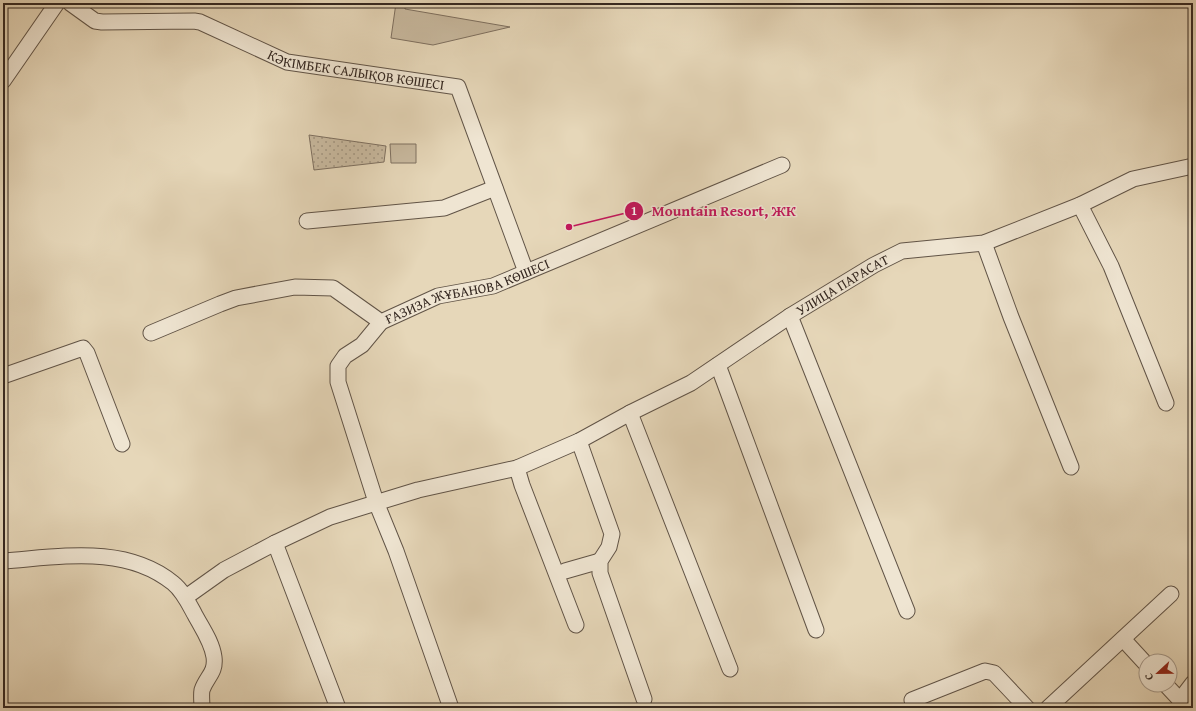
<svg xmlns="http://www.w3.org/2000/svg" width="1196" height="711" font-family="'Gentium Book Plus',serif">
  <defs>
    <pattern id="park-dots" width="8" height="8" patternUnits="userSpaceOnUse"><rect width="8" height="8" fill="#c8b99f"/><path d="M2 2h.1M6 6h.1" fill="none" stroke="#a39681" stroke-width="1.8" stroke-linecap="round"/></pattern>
  </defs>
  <rect width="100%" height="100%" fill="#e6d7b9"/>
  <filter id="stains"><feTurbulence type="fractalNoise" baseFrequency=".005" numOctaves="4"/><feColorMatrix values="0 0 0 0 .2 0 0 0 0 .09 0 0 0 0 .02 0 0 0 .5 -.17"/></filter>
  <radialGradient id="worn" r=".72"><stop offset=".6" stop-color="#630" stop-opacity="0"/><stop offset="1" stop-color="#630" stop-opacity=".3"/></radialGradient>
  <path fill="#c8b99f" stroke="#7e7060" d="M 396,3 L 405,3 L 405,9 L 510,27 L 433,45 L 391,38 Z
    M 390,144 L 416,144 L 416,163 L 391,163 Z"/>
  <path fill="url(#park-dots)" stroke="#7e7060" d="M 309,135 L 386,146 L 384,162 L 314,170 Z"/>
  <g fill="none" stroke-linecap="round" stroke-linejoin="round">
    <g stroke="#615447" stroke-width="17">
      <g id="minor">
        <path id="s1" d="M 70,3 L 95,21 L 102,22 L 194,21 L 200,22 L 287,62 L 458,87 L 526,272"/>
        <path d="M 3,81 L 57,3"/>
        <path d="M 1080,205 L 1111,266 L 1166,403"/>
        <path d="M 307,221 L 444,208 L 495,188"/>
        <path d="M 984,243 L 1011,317 L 1071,467"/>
        <path d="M 790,316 L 907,611"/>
        <path d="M 381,322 L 362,345 L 345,356 L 338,366 L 338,382 L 376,502 L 396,551 L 451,708"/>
        <path id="s2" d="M 151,333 L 220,304 L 236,298 L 295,287 L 333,288 L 381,322 L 438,296 L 493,286 L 782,165"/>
        <path d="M 718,365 L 816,630"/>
        <path d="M 3,376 L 83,348 L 87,353 L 122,444"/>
        <path d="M 630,413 L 730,669"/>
        <path d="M 579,441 L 612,534 L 609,547 L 600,561 L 600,573 L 644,699"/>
        <path d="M 517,468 L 522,485 L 576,625"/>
        <path d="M 275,543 L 338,708"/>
        <path d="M 3,561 C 60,557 125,544 173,583 C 183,591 189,604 195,615 C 202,628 212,642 214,657 C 216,673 207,676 202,690 C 201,695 202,702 202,708"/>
        <path d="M 565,571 L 600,561"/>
        <path id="s3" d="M 186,597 L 224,570 L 275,543 L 330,517 L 418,490 L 517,468 L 579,441 L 630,413 L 691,383 L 790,316 L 874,265 L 902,251 L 984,243 L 1080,205 L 1133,179 L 1193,166"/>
        <path d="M 1123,639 L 1146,664"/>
        <path d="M 1166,685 L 1180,700"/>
        <path d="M 912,700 L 985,671 L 994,673 L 1027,708"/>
        <path d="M 1048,708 L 1171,594"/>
        <path d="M 1180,708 L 1180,700 L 1193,683"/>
      </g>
    </g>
    <use href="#minor" stroke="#efe5d2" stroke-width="15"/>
  </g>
  <g text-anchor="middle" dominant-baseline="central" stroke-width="3" stroke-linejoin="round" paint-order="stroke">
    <g font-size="14" fill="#352821" stroke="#efe5d2">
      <text stroke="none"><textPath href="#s1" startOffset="301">КӘКІМБЕК САЛЫҚОВ КӨШЕСІ</textPath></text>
      <text stroke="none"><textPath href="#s3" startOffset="733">УЛИЦА ПАРАСАТ</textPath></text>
      <text stroke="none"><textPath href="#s2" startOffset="341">ҒАЗИЗА ЖҰБАНОВА КӨШЕСІ</textPath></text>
    </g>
  </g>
  <path fill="none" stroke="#c2185b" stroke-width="1.5" d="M569 227L634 211"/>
  <g fill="#c2185b" stroke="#efe5d2" stroke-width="1.5">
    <circle cx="569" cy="227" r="4"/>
    <circle cx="634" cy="211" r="10"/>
  </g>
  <g font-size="12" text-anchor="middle" font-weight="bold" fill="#fff">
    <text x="634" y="215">1</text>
  </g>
  <g font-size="15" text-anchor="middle" font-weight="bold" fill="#c2185b" stroke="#efe5d2" stroke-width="3" stroke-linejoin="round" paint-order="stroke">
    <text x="724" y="216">Mountain Resort, ЖК</text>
  </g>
  <rect width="1196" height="711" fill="none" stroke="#e6d7b9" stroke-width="16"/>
  <rect x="4" y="4" width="1188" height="703" fill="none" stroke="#352821" stroke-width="2"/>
  <rect x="8" y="8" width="1180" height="695" fill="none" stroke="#352821"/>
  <g transform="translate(1158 673) rotate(248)"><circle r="19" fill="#efe5d2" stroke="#a5998b"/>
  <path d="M0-3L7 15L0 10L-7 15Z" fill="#8f2418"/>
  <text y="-6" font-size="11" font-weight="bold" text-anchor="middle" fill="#352821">С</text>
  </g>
  <rect width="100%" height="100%" filter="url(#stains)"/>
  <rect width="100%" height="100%" fill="url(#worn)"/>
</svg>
